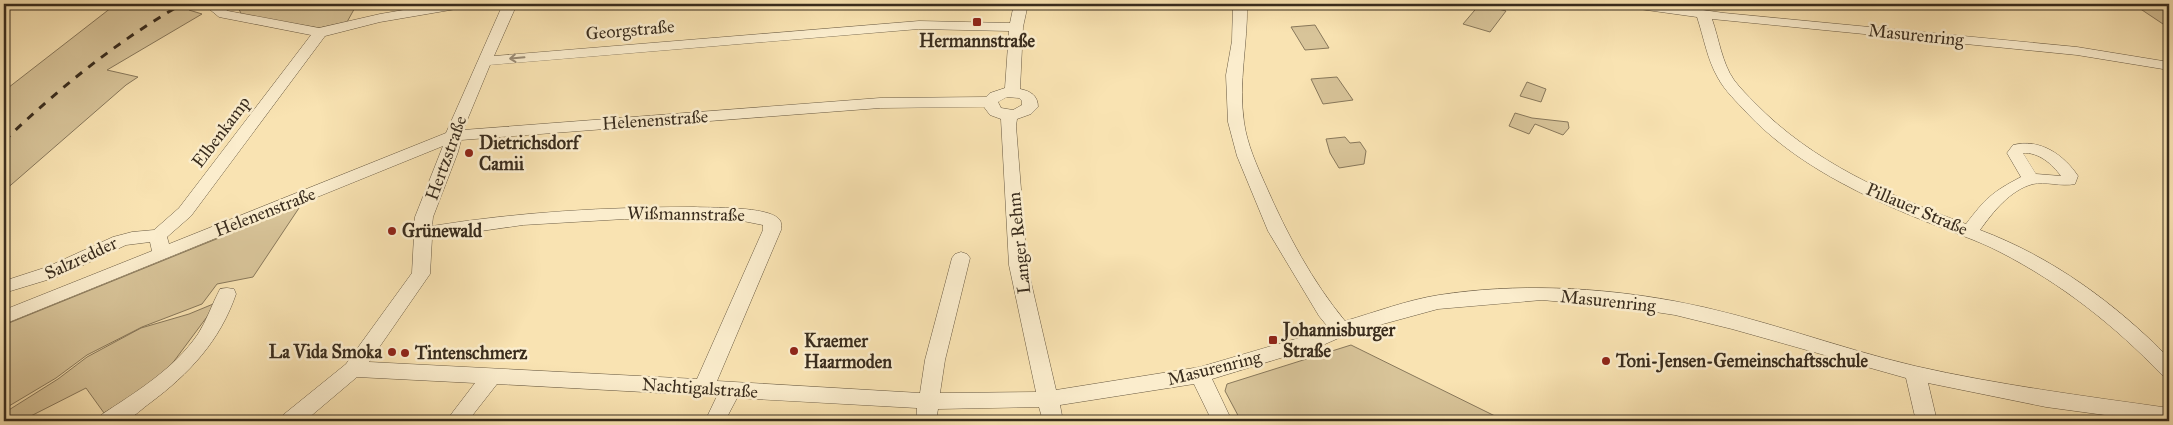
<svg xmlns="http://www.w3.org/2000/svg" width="2173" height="425" font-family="'IM FELL Great Primer',serif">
  <rect width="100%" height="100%" fill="#f9e3b2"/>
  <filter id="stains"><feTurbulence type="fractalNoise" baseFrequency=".004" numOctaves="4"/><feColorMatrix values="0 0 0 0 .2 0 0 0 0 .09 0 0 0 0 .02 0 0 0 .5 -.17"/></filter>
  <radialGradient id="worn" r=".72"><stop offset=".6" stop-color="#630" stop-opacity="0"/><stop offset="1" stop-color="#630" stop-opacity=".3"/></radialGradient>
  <path fill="#d8c499" stroke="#88785b" d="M 116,4 L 201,4 L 189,10 L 202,14 L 107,70 L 138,77 L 126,85 L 4,191 L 4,91 Z
    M 236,4 L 357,4 L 347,22 L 319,28 L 242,15 Z
    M 1480,4 L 1506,11 L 1490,32 L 1463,24 Z
    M 2133,4 L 2169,4 L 2169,28 Z
    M 1315,25 L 1329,48 L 1305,50 L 1291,27 Z
    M 1337,77 L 1353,100 L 1323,104 L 1311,79 Z
    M 1527,82 L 1546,89 L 1541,102 L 1520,96 Z
    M 1515,113 L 1532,118 L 1568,122 L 1569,128 L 1563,135 L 1535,124 L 1529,134 L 1509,126 Z
    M 1345,137 L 1350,143 L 1360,142 L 1366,151 L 1364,164 L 1339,168 L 1330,153 L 1326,139 Z
    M 293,208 L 299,208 L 253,277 L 217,284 L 202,304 L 142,327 L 87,355 L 56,378 L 4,409 L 4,325 Z
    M 218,302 L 163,376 L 104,413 L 86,388 L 21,421 L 4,421 L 4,413 L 58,379 L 87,357 L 141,328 L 189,314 Z
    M 1351,345 L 1497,417 L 1493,421 L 1241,421 L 1225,391 L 1227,384 Z"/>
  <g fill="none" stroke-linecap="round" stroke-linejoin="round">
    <g stroke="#695a42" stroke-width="1">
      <path id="minor" d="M 215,4 L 228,11 L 319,28 L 380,14 L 439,4 L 469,4 L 462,8 L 380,22 L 325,36 L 191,216 L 167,237 L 169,244 L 446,133 L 503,4 L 517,4 L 494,56 L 919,21 L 1010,23 L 1014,4 L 1028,4 L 1023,27 L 1020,89 C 1031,91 1038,96 1038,107 L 1031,114 L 1017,119 L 1016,126 L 1027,265 L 1056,390 L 1200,367 L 1309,335 L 1328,327 L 1319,316 L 1268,231 L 1237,156 L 1228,122 L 1226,75 L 1232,41 L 1233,4 L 1247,4 C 1248,43 1238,82 1244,122 C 1247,144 1257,166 1266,186 C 1287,234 1312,281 1345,321 C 1376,312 1407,300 1439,295 C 1516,283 1598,287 1674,301 C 1756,316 1834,347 1915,366 C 1999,385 2084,396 2169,408 L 2169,421 L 2149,421 L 2046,407 L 1928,383 L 1937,421 L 1916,421 L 1906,378 L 1732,329 L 1675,315 L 1629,308 L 1542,300 L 1438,309 L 1350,333 L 1323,345 L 1212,379 L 1232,421 L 1212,421 L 1194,384 L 1060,405 L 1063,421 L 1043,421 L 1039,407 L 938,409 L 936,421 L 916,421 L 917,408 L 737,398 L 725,421 L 705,421 L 717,396 L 497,384 L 468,421 L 446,421 L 475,383 L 357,377 L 305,421 L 281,421 L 283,415 L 346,364 L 412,273 L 415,217 L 443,146 L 4,324 L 4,310 L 152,251 L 150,242 L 126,245 L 60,276 L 4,293 L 4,281 L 47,267 L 113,237 L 132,232 L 154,230 L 179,208 L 311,35 L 219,17 L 208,8 ZM 919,29 L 1009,31 L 1005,88 L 990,93 L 986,97 L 880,98 L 463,130 L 490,65 ZM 1007,97 L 1019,98 L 1022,101 L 1022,105 L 1013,110 L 1001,108 L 998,102 ZM 984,107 L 990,115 L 1001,119 L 1009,265 L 1036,392 L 940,393 L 945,360 L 970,258 L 967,254 L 961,252 L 955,254 L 952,258 L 925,360 L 920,393 L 717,381 L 781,230 C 781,226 782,222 779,219 C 767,206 711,208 694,207 C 606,207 519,212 432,226 L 433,217 L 458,152 L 461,140 L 880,108 ZM 625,219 L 733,219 L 763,225 L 763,230 L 697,379 L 369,362 L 430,274 L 432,238 L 523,225 Z
        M 1625,4 L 1660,4 L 1724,13 L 2077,47 L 2169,62 L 2169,70 L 2077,55 L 1712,19 C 1719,39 1722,63 1734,80 C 1740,88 1748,96 1755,103 C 1812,162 1890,196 1966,224 C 1985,199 1992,192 2021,177 L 2007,153 L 2013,145 C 2040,138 2064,155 2078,176 L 2075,184 C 2061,187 2045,181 2033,184 C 2010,190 1993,212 1980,230 C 2052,257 2115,303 2169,358 L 2169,377 L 2162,375 C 2114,325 2062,284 2000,252 C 1977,240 1951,232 1927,222 C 1862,196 1795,164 1747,113 C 1737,102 1725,91 1718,78 C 1707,59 1704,38 1697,17 L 1632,8 ZM 2023,153 C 2039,152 2052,164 2061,176 L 2036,174 Z
        M 227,288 L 234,289 L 236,294 C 220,341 189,374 150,403 C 143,408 134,417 125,421 C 118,423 106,421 99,421 L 101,415 C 136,392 174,369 198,334 C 207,320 212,304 220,289 Z"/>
    </g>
    <use href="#minor" fill="#fbedcd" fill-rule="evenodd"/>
    <path stroke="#392c1d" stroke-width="3" stroke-dasharray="8 8" stroke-linecap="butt" d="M 4,141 C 59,88 116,42 182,4"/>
  </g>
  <defs><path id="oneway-shaft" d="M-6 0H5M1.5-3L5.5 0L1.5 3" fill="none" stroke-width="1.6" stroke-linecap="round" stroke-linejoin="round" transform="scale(1.25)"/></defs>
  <use stroke="#9a8c75" href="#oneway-shaft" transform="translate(517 58) rotate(175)"/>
  <g fill="#8f2418" stroke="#fbedcd" stroke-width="2">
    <rect x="972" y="17" width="10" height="10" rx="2.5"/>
    <circle cx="469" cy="153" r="5"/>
    <circle cx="392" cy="231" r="5"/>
    <rect x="1268" y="335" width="10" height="10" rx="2.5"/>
    <circle cx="794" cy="351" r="5"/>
    <circle cx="392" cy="352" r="5"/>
    <circle cx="405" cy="353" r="5"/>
    <circle cx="1606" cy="361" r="5"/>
  </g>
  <g text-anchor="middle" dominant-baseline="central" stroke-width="5" stroke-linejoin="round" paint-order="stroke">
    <g font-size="18" fill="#392c1d" stroke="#fbedcd">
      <text transform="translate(630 30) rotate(-5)">Georgstraße</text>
      <text transform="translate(1916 35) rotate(6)">Masurenring</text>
      <text transform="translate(655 120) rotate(-4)">Helenenstraße</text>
      <text transform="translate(221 132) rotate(-53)">Elbenkamp</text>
      <text transform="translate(446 158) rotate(-70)">Hertzstraße</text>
      <text transform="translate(1917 209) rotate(23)">Pillauer Straße</text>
      <text transform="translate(265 212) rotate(-21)">Helenenstraße</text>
      <text transform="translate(686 214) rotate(1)">Wißmannstraße</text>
      <text transform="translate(1019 243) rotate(-96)">Langer Rehm</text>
      <text transform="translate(81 258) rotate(-25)">Salzredder</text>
      <text transform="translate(1608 301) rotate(6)">Masurenring</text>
      <text transform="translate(1214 368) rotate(-14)">Masurenring</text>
      <text transform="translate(700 388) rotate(4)">Nachtigalstraße</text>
    </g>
    <g font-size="18" font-weight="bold" fill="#392c1d" stroke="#fbedcd" text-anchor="start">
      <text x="977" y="41" text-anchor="middle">Hermannstraße</text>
      <text x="479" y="143">Dietrichsdorf<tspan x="479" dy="21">Camii</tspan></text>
      <text x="402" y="231">Grünewald</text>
      <text x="1283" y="330">Johannisburger<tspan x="1283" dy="21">Straße</tspan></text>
      <text x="804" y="341">Kraemer<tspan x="804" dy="21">Haarmoden</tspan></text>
      <text x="382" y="352" text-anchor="end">La Vida Smoka</text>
      <text x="415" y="353">Tintenschmerz</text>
      <text x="1616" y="361">Toni-Jensen-Gemeinschaftsschule</text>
    </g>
  </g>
  <rect width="2173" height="425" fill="none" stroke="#f9e3b2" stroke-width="20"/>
  <rect x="5" y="5" width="2163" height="415" fill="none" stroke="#392c1d" stroke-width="2.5"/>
  <rect x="10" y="10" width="2153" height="405" fill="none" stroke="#392c1d"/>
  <rect width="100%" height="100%" filter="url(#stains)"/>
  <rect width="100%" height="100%" fill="url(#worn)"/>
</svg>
